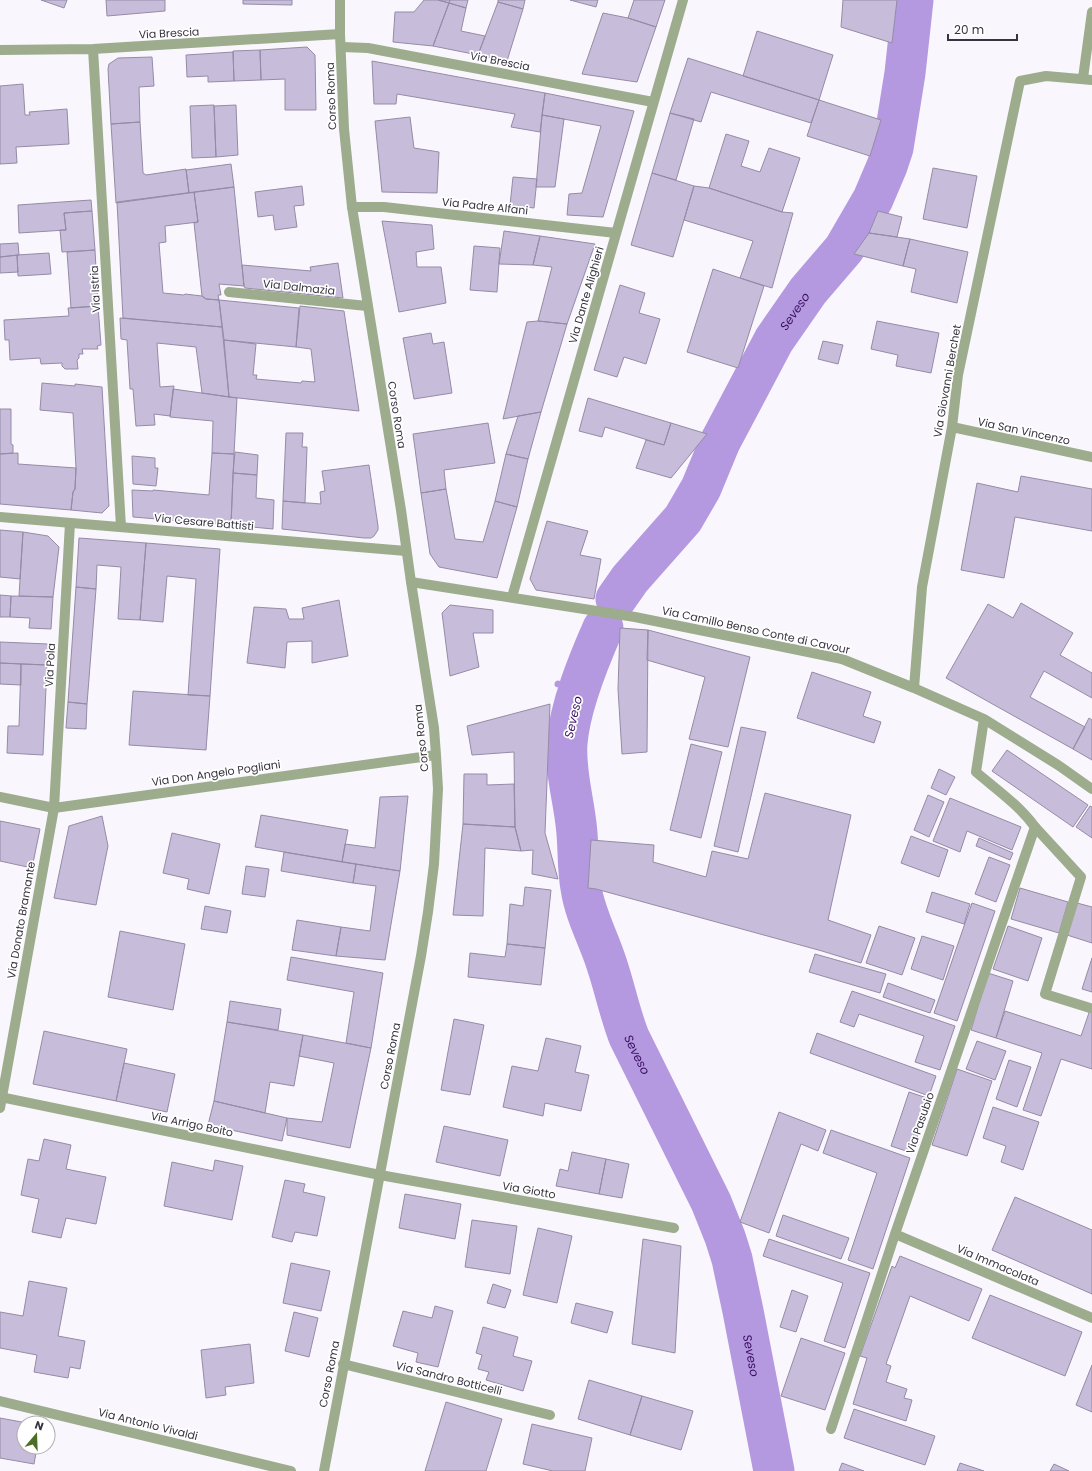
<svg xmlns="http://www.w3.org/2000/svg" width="1092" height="1471" font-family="Poppins,sans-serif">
  <rect width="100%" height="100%" fill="#f9f7fd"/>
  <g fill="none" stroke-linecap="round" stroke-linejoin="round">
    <path stroke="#b499e0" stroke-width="7" d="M 558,684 L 579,690"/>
    <g stroke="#b499e0" stroke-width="41">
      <path id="s1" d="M 616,599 L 630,579 L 683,519 L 701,488 L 720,442 L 774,340 L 808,291 L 844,249 L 873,199 L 887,166 L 893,148 L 905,73 L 913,0"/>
      <path id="s2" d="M 603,628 C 588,662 570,706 567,743 C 565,771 573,797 576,824 C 579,845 577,867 581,888 C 585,915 599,939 607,965 C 615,989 620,1014 629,1037 L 711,1202 L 725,1237 L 732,1259 L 743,1311 L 774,1471"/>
    </g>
  </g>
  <path fill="#c7bcda" stroke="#958ba7" d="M 41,0 L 67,0 L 64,8 Z
    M 106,0 L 165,0 L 165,11 L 107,16 Z
    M 243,0 L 292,0 L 292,5 L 243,4 Z
    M 424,0 L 438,0 L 449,3 L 433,46 L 393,42 L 395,12 L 414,12 Z
    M 438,0 L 450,0 L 449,3 Z
    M 450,0 L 468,0 L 466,8 L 449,3 Z
    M 498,0 L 525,0 L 523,9 L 498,2 Z
    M 570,0 L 598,0 L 596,7 Z
    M 634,0 L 665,0 L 656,27 L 628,18 Z
    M 843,0 L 897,0 L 892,43 L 841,27 Z
    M 498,2 L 523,9 L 507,61 L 478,55 Z
    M 449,3 L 466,8 L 461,31 L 485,36 L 478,55 L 433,46 Z
    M 603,13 L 628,18 L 656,27 L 637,82 L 582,74 Z
    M 757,31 L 833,55 L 819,100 L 743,76 Z
    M 307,47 L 315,55 L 316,110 L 285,110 L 285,79 L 261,80 L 260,50 Z
    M 260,50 L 261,80 L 234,81 L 233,51 Z
    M 233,52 L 234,81 L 208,82 L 208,76 L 187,77 L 186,55 Z
    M 152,57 L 154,86 L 139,87 L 140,122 L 111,124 L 108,69 L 109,64 L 118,58 Z
    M 688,58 L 819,100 L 811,123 L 711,92 L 701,122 L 670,113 Z
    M 372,61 L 545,93 L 540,132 L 511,127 L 515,114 L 397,94 L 396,104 L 374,104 Z
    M 23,84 L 25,115 L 30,115 L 29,112 L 67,109 L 69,144 L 16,147 L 17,163 L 0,164 L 0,86 Z
    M 545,93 L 634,111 L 603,217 L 567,215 L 569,194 L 582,193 L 601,126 L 542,115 Z
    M 819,100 L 881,120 L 870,156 L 807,136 Z
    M 214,105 L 216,157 L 192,158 L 190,106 Z
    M 236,105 L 238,155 L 216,157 L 214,106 Z
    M 670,113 L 694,119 L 676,180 L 652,173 Z
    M 542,115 L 564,119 L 555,187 L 536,187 Z
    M 410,117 L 414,148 L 439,152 L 437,193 L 382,192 L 375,121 Z
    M 140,122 L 143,173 L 146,175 L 186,169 L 189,193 L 116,203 L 111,124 Z
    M 726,134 L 749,141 L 741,166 L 760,172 L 769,148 L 800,158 L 782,212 L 709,188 Z
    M 231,164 L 234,187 L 189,193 L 186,170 Z
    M 933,168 L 977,176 L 967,228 L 923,219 Z
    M 652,173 L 694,186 L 673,257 L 631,245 Z
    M 513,177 L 537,179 L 534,208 L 510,205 Z
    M 302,186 L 304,205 L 294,206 L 297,227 L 275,230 L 273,215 L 258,217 L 255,192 Z
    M 694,186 L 709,188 L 782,212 L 793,213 L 772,288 L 740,278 L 753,241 L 684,220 Z
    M 234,187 L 244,286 L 219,284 L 221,295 L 218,295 L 219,300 L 206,299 L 202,296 L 194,223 L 198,222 L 194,192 Z
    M 194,192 L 198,222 L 165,226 L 166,242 L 159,243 L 163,293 L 184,295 L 185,294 L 202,296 L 206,299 L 219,300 L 222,327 L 123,318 L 117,202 Z
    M 91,200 L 92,211 L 64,213 L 66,230 L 19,233 L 18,205 Z
    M 92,211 L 95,250 L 62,252 L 60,230 L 66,230 L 64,213 Z
    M 878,211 L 902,217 L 897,237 L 869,233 Z
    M 382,221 L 432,225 L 434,249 L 416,252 L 417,267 L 441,267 L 446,303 L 399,312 Z
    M 504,231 L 540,236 L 533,265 L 499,264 Z
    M 869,233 L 910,239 L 903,266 L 854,254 Z
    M 540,236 L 595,244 L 567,324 L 538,321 L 552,267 L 533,265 Z
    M 910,239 L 968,252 L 957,303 L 911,292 L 916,269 L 903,266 Z
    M 18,243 L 19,255 L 0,257 L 0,244 Z
    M 474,246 L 500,248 L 497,292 L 470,290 Z
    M 95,250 L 98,306 L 71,308 L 67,252 Z
    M 49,253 L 51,274 L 18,276 L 17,255 Z
    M 17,255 L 18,272 L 0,273 L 0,257 Z
    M 338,263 L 343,298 L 245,288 L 244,286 L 242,265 L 311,271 L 310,267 Z
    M 713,269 L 764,286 L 738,368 L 687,352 Z
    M 620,285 L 645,293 L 639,313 L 660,319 L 646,364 L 624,357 L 617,377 L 594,370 Z
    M 219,300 L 299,308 L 296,347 L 224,340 Z
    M 98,306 L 101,345 L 97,346 L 98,349 L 82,349 L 83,354 L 79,354 L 79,358 L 77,360 L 78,369 L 65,369 L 62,366 L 62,363 L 41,364 L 40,358 L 10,360 L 9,340 L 5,340 L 4,320 L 69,316 L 68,308 Z
    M 300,306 L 344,311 L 359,411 L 229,397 L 224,340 L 256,344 L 253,375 L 257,375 L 256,379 L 301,383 L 302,381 L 315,382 L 311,349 L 296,347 Z
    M 120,318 L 222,327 L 229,397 L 202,393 L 196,347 L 157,343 L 160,387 L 174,386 L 170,416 L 154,414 L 155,425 L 136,426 L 133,389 L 130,389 L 127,340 L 121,339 Z
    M 538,321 L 567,324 L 541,412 L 503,419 L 527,322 Z
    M 877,321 L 939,333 L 931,373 L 896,366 L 898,355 L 871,349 Z
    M 431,333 L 433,344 L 444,342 L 452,393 L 414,399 L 403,338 Z
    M 823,341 L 843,345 L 838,364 L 818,359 Z
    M 42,383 L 75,386 L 75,384 L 102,387 L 109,506 L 102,513 L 71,510 L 73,492 L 75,489 L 76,468 L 73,413 L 40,410 Z
    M 173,389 L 237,398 L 234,454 L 212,453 L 213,421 L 170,417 Z
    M 588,398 L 671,423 L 664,445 L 605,427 L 602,437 L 579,431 Z
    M 0,409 L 11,409 L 11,444 L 13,445 L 13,453 L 0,454 Z
    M 541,412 L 528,459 L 506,454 L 518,416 Z
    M 488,423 L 495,463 L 444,470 L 446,489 L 421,493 L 413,434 Z
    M 671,423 L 707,434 L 671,478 L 636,468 L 646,440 L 664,445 Z
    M 286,433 L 303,433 L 302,447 L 307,447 L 305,503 L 283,501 Z
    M 235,452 L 258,455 L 257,475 L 233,473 Z
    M 18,453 L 18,464 L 76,468 L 75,489 L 73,492 L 71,510 L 0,504 L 0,454 Z
    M 212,453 L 234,454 L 231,525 L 133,517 L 132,490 L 153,491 L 153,490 L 209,495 Z
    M 506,454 L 528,459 L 517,507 L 495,501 Z
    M 132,456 L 155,458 L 155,468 L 158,468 L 156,486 L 133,484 Z
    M 369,465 L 378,526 L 378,530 L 374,536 L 371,538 L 364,538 L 282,529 L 283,501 L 321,504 L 320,492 L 325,491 L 322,471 Z
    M 233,473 L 257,475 L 256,498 L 274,500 L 273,529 L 231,525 Z
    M 1021,476 L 1092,489 L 1092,531 L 1015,517 L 1004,578 L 961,570 L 977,483 L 1018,492 Z
    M 446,489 L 455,539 L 483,542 L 495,501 L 517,507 L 497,578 L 439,567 L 430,554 L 421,493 Z
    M 547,521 L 588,531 L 580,555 L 601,559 L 594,599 L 536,590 L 530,579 Z
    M 0,530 L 23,532 L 20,579 L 0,577 Z
    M 23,532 L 48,536 L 59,547 L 53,597 L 19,596 Z
    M 79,538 L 146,543 L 140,620 L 118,619 L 121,567 L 97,565 L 96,589 L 76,587 Z
    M 146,543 L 220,549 L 210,696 L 188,695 L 196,579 L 167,576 L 163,622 L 140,620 Z
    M 76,587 L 96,589 L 87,704 L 68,702 Z
    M 0,595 L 11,596 L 10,617 L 0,617 Z
    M 11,596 L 53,597 L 51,629 L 29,628 L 30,618 L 10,617 Z
    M 339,600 L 348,656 L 312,663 L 312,641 L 287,642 L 285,668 L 247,663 L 254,607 L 286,609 L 289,619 L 304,619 L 302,608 Z
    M 1021,603 L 1073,633 L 1060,655 L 1092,673 L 1092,698 L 1044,671 L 1030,697 L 1085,727 L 1073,749 L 946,678 L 988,604 L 1013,618 Z
    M 450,605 L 493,610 L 493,633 L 473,633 L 479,667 L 450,676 L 442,613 Z
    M 620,628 L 648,630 L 647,752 L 622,754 L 618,689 Z
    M 648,630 L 750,657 L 728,747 L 689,739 L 705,677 L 647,660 Z
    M 0,642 L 48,644 L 47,665 L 0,663 Z
    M 0,663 L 21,664 L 21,685 L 0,684 Z
    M 21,664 L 47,665 L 43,755 L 7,753 L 8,726 L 19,726 Z
    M 812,672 L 871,692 L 863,716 L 881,722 L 874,743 L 797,718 Z
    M 133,691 L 210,696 L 206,750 L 129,745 Z
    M 68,702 L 87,704 L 86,729 L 66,728 Z
    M 550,704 L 545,833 L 558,879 L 532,874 L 533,850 L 521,851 L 515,827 L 514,752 L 472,755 L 467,726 Z
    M 1089,718 L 1092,720 L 1092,760 L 1073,749 Z
    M 741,727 L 766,732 L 738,852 L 714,846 Z
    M 691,744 L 722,752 L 701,838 L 670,830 Z
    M 1007,750 L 1088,805 L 1073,827 L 992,771 Z
    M 939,769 L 955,777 L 946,795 L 931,788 Z
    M 464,774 L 487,774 L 487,785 L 514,784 L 515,827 L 463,824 Z
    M 765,793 L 851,815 L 828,920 L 871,935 L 861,963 L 822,951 L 596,889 L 588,888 L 591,840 L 654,845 L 653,862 L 706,877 L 712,851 L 748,859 Z
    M 928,795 L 944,802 L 929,837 L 914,830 Z
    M 408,796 L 400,871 L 342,862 L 345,844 L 375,848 L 380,797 Z
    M 950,798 L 1021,827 L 1012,850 L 967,831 L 960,852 L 933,841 Z
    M 1090,806 L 1092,807 L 1092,838 L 1076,827 Z
    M 261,815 L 348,830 L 342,862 L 255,847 Z
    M 102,816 L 108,846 L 96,905 L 54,898 L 69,826 Z
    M 0,821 L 40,829 L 32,868 L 0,861 Z
    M 463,824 L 515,827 L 521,851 L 485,848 L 483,916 L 453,915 Z
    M 172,833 L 220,844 L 209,894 L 187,889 L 189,879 L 163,873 Z
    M 911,836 L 948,850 L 939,877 L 901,863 Z
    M 979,838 L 1013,853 L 1010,860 L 976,846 Z
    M 284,852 L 356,864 L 353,883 L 281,871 Z
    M 989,857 L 1010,865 L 996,902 L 975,894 Z
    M 356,864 L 400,871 L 385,960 L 336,956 L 341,927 L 370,931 L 376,886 L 353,883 Z
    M 246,866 L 269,869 L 265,897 L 242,894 Z
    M 525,887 L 551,890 L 545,948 L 507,944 L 510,904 L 523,906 Z
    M 1020,888 L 1068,902 L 1059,933 L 1011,919 Z
    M 932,892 L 970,904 L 964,924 L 926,912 Z
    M 972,903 L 995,911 L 957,1021 L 934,1013 Z
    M 1077,903 L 1092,907 L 1092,943 L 1067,935 Z
    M 205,906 L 231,911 L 227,933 L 201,929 Z
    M 297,920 L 341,927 L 336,956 L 292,950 Z
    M 879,926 L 915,938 L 902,975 L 866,963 Z
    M 1008,926 L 1042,938 L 1028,981 L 993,969 Z
    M 120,931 L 185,944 L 173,1010 L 108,997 Z
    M 922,936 L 954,946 L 943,980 L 911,969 Z
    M 507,944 L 545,948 L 541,985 L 468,977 L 470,953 L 505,957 Z
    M 815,954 L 886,974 L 880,993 L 809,972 Z
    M 291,957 L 383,973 L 371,1048 L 346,1043 L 354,992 L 287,980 Z
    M 1092,958 L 1092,992 L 1082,989 Z
    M 988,973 L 1013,981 L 996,1038 L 971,1030 Z
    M 888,983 L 935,1000 L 930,1013 L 883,997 Z
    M 852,991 L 955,1026 L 940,1070 L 915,1062 L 924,1036 L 859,1014 L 854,1027 L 840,1022 Z
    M 230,1001 L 281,1009 L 278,1030 L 227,1022 Z
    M 1092,1004 L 1092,1069 L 1061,1059 L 1041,1116 L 1023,1110 L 1042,1053 L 996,1038 L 1005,1011 L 1081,1036 Z
    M 454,1019 L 484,1025 L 470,1095 L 441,1090 Z
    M 227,1022 L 303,1035 L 294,1086 L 270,1082 L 265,1113 L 214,1101 Z
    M 44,1031 L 127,1049 L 116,1101 L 33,1084 Z
    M 817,1033 L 936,1076 L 929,1096 L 810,1053 Z
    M 303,1035 L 371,1048 L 350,1148 L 287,1135 L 287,1118 L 322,1122 L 334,1063 L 299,1056 Z
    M 546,1038 L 581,1046 L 575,1072 L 589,1075 L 581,1111 L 545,1103 L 543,1116 L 503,1107 L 512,1066 L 538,1071 Z
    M 977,1041 L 1006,1051 L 995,1080 L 966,1069 Z
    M 1009,1060 L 1031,1067 L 1017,1107 L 996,1099 Z
    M 124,1063 L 175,1074 L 167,1112 L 116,1101 Z
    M 957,1069 L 992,1081 L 967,1156 L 932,1145 Z
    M 909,1092 L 930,1099 L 912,1153 L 891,1146 Z
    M 214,1101 L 287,1118 L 282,1141 L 208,1125 Z
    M 993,1107 L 1039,1122 L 1023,1170 L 1001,1162 L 1006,1146 L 983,1138 Z
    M 779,1112 L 826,1130 L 818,1151 L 801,1144 L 769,1233 L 740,1222 Z
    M 444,1126 L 508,1140 L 500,1176 L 436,1162 Z
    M 831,1130 L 910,1158 L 873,1269 L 848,1260 L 877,1173 L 823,1153 Z
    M 44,1139 L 71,1145 L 66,1169 L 106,1177 L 96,1224 L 66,1218 L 61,1238 L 32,1232 L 39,1199 L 21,1195 L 28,1159 L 39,1161 Z
    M 572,1152 L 606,1159 L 599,1194 L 556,1186 L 560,1169 L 568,1171 Z
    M 606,1159 L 629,1164 L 622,1198 L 599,1194 Z
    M 215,1160 L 243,1166 L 232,1220 L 164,1206 L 172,1162 L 213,1171 Z
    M 285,1180 L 305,1184 L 303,1192 L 325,1197 L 317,1236 L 295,1232 L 292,1242 L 272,1237 Z
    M 405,1194 L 461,1204 L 455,1239 L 399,1228 Z
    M 1015,1197 L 1092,1230 L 1092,1294 L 992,1250 Z
    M 783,1215 L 849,1238 L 841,1259 L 776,1236 Z
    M 472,1220 L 517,1226 L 510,1274 L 465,1267 Z
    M 538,1228 L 572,1236 L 557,1303 L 523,1295 Z
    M 643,1239 L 681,1246 L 675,1353 L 632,1344 Z
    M 769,1239 L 870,1273 L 845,1348 L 824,1341 L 843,1283 L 763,1256 Z
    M 900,1256 L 982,1289 L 969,1321 L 910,1296 L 886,1364 L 891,1366 L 886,1382 L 907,1389 L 904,1398 L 912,1400 L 906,1421 L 853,1404 L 867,1358 L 860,1356 L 892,1266 L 895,1268 Z
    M 291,1263 L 330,1271 L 321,1311 L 283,1303 Z
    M 29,1281 L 67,1288 L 58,1336 L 85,1341 L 80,1369 L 70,1367 L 68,1378 L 34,1372 L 37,1355 L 0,1348 L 0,1312 L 23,1316 Z
    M 493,1284 L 511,1290 L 505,1308 L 487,1303 Z
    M 792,1290 L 808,1296 L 796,1332 L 780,1327 Z
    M 990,1295 L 1082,1332 L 1065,1376 L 972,1338 Z
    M 576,1303 L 613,1312 L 607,1333 L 571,1323 Z
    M 435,1306 L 453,1311 L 438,1367 L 416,1362 L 418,1353 L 393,1346 L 403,1311 L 432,1318 Z
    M 294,1312 L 318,1318 L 309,1357 L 285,1351 Z
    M 483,1327 L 518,1337 L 513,1356 L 532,1361 L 523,1391 L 486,1380 L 489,1372 L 478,1369 L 482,1355 L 476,1353 Z
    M 801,1338 L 845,1353 L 825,1410 L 781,1396 Z
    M 250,1344 L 254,1383 L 225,1387 L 226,1395 L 206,1398 L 201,1350 Z
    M 1092,1365 L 1092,1412 L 1076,1405 Z
    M 589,1380 L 642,1396 L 630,1435 L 578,1419 Z
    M 642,1396 L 693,1411 L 681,1450 L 630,1435 Z
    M 446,1402 L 502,1419 L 486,1471 L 425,1471 Z
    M 854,1409 L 935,1436 L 925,1465 L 844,1438 Z
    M 0,1418 L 27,1423 L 24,1423 L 24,1447 L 37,1447 L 34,1464 L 0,1458 Z
    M 532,1424 L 592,1438 L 585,1471 L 553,1471 L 523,1464 Z
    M 842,1463 L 864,1471 L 839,1471 Z
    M 960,1463 L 984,1471 L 957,1471 Z
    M 1054,1464 L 1069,1471 L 1050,1471 Z"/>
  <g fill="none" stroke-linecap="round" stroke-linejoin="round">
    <path stroke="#9cac8d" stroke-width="10" d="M 1035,827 L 1081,877 L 1045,994 L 1090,1008"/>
    <path stroke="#9cac8d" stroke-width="10" d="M 342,47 L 368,48 L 653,102
      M 93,49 L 121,527
      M 0,50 L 93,49 L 340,34
      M 1083,78 L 1092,12
      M 352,207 L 384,207 L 616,233
      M 229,292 L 367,306
      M 952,427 L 1092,457
      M 411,582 L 635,617 L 842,659 L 914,688 L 984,719 L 1058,765 L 1092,789
      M 512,597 L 683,0
      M 914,688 L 922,587 L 952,427 L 958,375 L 1020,81 L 1046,76 L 1092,80
      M 0,1097 L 380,1175 L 674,1228
      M 0,1108 L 54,808 L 70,523
      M 895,1234 L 1092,1318
      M 343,1364 L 550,1415
      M 0,1401 L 291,1471
      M 831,1429 L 895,1234 L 1035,827 C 1019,805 996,789 976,772 L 984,719"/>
    <path stroke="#9cac8d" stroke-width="10" d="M 0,517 L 406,551
      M 0,797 L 54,808 L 436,755
      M 324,1471 L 421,956 L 428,912 L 434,864 L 438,789 L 436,755 L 434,728 L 411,582 L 401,510 L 352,207 L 344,129 L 340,34 L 340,0"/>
  </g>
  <g text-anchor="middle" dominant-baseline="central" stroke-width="3.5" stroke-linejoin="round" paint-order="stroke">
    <g font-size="11" fill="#37333f" stroke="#fff">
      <text transform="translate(169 33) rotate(-3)">Via Brescia</text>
      <text transform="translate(500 61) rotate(11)">Via Brescia</text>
      <text transform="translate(331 96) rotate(-92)">Corso Roma</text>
      <text transform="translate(485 206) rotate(6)">Via Padre Alfani</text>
      <text transform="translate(299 287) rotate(6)">Via Dalmazia</text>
      <text transform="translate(95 289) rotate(-93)">Via Istria</text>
      <text transform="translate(586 295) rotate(-74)">Via Dante Alighieri</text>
      <text transform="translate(947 381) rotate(-80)">Via Giovanni Berchet</text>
      <text transform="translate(397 415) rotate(81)">Corso Roma</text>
      <text transform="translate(1024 431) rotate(12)">Via San Vincenzo</text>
      <text transform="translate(204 522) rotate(5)">Via Cesare Battisti</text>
      <text transform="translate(756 630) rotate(12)">Via Camillo Benso Conte di Cavour</text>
      <text transform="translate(50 665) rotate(-87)">Via Pola</text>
      <text transform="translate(421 738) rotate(-96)">Corso Roma</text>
      <text transform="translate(216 773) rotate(-8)">Via Don Angelo Pogliani</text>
      <text transform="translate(21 920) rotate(-80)">Via Donato Bramante</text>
      <text transform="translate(390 1056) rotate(-79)">Corso Roma</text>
      <text transform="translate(920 1123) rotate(-71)">Via Pasubio</text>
      <text transform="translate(192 1124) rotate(12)">Via Arrigo Boito</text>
      <text transform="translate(529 1190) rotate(10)">Via Giotto</text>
      <text transform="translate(998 1265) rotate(23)">Via Immacolata</text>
      <text transform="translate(329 1374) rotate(-79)">Corso Roma</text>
      <text transform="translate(449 1378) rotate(14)">Via Sandro Botticelli</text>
      <text transform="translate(148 1424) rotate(14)">Via Antonio Vivaldi</text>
    </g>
    <g font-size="12" font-style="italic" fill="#3a0e62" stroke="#fff">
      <text stroke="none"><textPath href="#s1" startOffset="341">Seveso</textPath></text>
      <text transform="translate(573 717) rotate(-77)">Seveso</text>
      <text stroke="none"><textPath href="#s2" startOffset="443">Seveso</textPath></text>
      <text stroke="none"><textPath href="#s2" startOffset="767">Seveso</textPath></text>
    </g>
  </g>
  <g transform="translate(36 1435) rotate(19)"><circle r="19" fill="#ffffff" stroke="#afadb2"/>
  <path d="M0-3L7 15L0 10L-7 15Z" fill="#4c6d24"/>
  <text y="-6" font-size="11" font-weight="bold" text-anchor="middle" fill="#37333f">N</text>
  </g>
  <path d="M948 34v6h69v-6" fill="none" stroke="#37333f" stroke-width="2"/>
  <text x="954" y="34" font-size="12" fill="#37333f" stroke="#ffffff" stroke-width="3" paint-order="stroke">20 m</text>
</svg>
